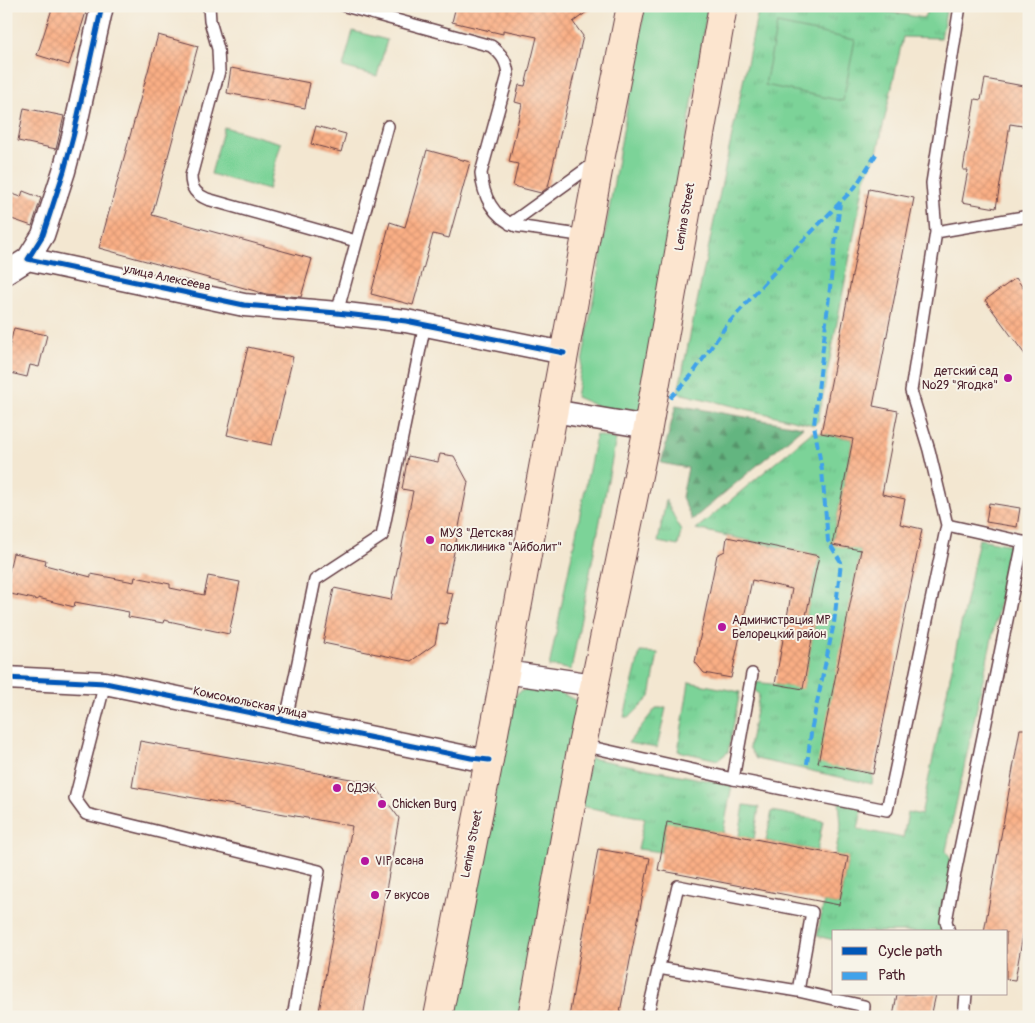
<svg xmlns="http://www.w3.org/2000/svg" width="1035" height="1023" font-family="Pangolin,sans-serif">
  <defs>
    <pattern id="grass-tufts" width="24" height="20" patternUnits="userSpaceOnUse" patternTransform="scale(1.25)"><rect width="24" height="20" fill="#7bd398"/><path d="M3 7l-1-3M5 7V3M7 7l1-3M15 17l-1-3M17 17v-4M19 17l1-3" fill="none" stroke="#6cb583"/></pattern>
    <pattern id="forest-firs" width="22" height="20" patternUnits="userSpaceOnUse" patternTransform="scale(1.25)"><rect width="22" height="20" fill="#64b580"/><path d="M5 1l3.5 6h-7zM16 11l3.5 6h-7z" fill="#549369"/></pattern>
    <pattern id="building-cross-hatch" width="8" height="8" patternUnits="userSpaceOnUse" patternTransform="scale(1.25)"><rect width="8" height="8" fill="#faaf85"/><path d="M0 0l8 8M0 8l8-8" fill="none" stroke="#d89673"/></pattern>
  </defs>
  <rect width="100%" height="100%" fill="#f7f3e8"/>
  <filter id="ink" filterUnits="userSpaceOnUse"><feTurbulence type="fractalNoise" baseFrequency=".02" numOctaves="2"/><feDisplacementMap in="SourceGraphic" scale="10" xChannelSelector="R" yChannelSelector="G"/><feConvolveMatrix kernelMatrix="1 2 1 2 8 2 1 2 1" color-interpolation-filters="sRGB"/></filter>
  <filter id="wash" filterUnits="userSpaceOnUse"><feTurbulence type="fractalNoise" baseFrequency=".0096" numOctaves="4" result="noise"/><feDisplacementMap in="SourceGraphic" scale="20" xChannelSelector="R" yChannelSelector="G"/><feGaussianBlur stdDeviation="1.12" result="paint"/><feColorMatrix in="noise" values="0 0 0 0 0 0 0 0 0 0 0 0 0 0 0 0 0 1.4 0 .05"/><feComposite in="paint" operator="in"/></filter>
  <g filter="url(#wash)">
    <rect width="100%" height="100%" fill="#f3e7d1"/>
    <path fill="url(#grass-tufts)" stroke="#627962" d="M 759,6 L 857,6 L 923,18 L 931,6 L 947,6 L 941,38 L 903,37 L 877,153 L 865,178 L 818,421 L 814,425 L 678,393 Z
      M 812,432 L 853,439 L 832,544 L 861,550 L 819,762 L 873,774 L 872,784 L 756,759 L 749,747 L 759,695 L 747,681 L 803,688 L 815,622 L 805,620 L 819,556 L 696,529 Z
      M 666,500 L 681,531 L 678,546 L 658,542 Z
      M 979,539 L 1012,545 L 946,851 L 956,868 L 946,932 L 834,932 L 834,940 L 817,936 L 824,902 L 839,905 L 848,858 L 835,855 L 841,825 L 839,800 L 862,810 L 858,829 L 903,838 L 908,812 L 921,815 Z
      M 640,652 L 658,653 L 650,697 L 630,717 L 624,717 Z
      M 689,682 L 740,692 L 728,752 L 718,760 L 678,751 Z
      M 656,708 L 666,708 L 657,748 L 628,743 Z
      M 590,758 L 732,785 L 723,833 L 667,823 L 661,852 L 638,849 L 645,818 L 580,806 Z
      M 744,805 L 759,807 L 754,839 L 739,836 Z
      M 772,811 L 823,821 L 817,851 L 766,841 Z"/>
    <path fill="url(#forest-firs)" stroke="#576a56" d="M 676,405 L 803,427 L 692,520 L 682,497 L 688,468 L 661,463 Z"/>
    <path fill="#7bd398" stroke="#627962" d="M 645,6 L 708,6 L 641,412 L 613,413 L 576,397 Z
      M 777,24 L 855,40 L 843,101 L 765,85 Z
      M 353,31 L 387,40 L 377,76 L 343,67 Z
      M 224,127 L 281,143 L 268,190 L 211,174 Z
      M 596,435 L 616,439 L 571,670 L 553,666 L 549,667 Z
      M 530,686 L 555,690 L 581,703 L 520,1017 L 452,1017 L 514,696 Z"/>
    <g id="blocks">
      <path fill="url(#building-cross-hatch)" d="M 53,6 L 88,6 L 69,65 L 37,55 Z
        M 456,6 L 595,6 L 573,22 L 583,36 L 548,187 L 541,193 L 513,186 L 518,164 L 509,162 L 522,104 L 515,102 L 519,85 L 525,86 L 537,37 L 503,30 L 503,34 L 452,22 Z
        M 158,35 L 198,46 L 152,215 L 312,259 L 301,297 L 266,294 L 99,248 Z
        M 231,68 L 310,83 L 305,108 L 227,93 Z
        M 985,79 L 1029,87 L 1029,127 L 1010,124 L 996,208 L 962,202 L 968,170 L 963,170 L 975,99 L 981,100 Z
        M 24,108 L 64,116 L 56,149 L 18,141 Z
        M 316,126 L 346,134 L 341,152 L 311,144 Z
        M 427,150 L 470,162 L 449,238 L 433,234 L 413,305 L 371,294 L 390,222 L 405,227 Z
        M 869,189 L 914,198 L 873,406 L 898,411 L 882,494 L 905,499 L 900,524 L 922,529 L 873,774 L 818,763 L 861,550 L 832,545 L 853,439 L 821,433 Z
        M 23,191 L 41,198 L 32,226 L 6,217 L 6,203 L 10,193 L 21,197 Z
        M 1016,278 L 1029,296 L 1029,360 L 985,300 Z
        M 14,328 L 47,335 L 39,367 L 30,365 L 27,377 L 6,372 L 6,359 Z
        M 248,347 L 293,357 L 272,445 L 227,435 Z
        M 440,454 L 454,456 L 468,482 L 446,592 L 453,593 L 446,624 L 439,623 L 435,644 L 411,661 L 323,643 L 334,588 L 391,600 L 413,491 L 402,489 L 408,456 L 438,462 Z
        M 989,503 L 1020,508 L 1017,527 L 986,522 Z
        M 727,537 L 819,556 L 805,620 L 815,622 L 803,689 L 775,684 L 792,589 L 752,580 L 731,678 L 704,673 L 695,662 L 717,555 L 725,551 Z
        M 13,553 L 46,560 L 45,565 L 91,577 L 91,574 L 134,582 L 135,577 L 170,584 L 170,588 L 204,595 L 208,576 L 240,582 L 229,634 L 164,620 L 163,623 L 128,617 L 129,612 L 75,602 L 74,607 L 38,598 L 38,600 L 6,593 L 6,584 Z
        M 1020,729 L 1029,729 L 1029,901 L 1015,980 L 1006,979 L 1006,932 L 984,932 Z
        M 140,741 L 373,783 L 399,818 L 363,1017 L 318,1017 L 352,826 L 132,787 Z
        M 667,822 L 848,857 L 839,905 L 658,870 Z
        M 598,849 L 650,858 L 619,1017 L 569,1017 Z
        M 897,994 L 936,994 L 931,1017 L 893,1017 Z"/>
    </g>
  </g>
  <g filter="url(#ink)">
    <use href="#blocks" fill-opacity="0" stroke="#633d44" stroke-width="1"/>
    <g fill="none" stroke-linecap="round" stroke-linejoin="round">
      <g stroke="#633d44" stroke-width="14">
        <path id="service" d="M 209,6 L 210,21 L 218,49 L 219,71 L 191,176 C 191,189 196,194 207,199 L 356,241
          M 345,6 L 491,46 C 502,54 507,62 508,75 L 481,173 C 483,196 493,217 516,226 L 586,236
          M 510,224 L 596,162
          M 936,232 L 1029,216
          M 337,313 L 388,126
          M 947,525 L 929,450 L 911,391 L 936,232 L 932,183 L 960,6
          M 105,683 L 75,799 L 86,814 L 319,871 L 293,1017
          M 286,720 L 315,580 L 382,536 L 425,324
          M 582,745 L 733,779 L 887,810 L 947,525 L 1023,542
          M 733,779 L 752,674
          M 949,932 L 946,921 L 956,868 L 1023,542 L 1029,543
          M 658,968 L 798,991
          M 647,1017 L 678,886 L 812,912 L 798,991 L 864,1006 L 863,1017
          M 964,1017 L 966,994"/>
      </g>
      <g stroke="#633d44" stroke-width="25">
        <path id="minor" d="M 102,6 L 74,133 L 64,171 L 43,235 L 28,259 L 244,305 L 337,313 L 406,321 L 564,353
          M 6,273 L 28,259
          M 553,411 L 648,427
          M 505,672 L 594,685
          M 6,678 L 105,683 L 471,758 L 489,760"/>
      </g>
      <g stroke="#633d44" stroke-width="30">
        <path id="secondary" d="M 438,1017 L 489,760 L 600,160 L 631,6
          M 532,1017 L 582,745 L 648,427 L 723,6"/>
      </g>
      <use href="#service" stroke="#fff" stroke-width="11"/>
      <use href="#minor" stroke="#fff" stroke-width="22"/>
      <use href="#secondary" stroke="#fce5cf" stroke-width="28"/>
      <path stroke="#40a2eb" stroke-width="4" stroke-dasharray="8 4" stroke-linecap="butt" d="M 670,398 L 691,376 L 726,326 L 795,249 L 855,187 L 877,153
        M 807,764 L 812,726 L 834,623 L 841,562 L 828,541 L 822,470 L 814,425 L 840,202"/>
      <g stroke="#f7f3e8" stroke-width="8">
        <path id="cycleway" d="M 102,6 L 74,133 L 64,171 L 43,235 L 28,259 L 244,305 L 337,313 L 406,321 L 564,353
          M 6,678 L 105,683 L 471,758 L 489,760"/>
      </g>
      <use href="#cycleway" stroke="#0057b8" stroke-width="5"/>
    </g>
  </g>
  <g fill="#b5179e" stroke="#f7f3e8" stroke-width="2">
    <circle cx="1008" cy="378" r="5"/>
    <circle cx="430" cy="540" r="5"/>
    <circle cx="722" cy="627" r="5"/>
    <circle cx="337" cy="788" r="5"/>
    <circle cx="382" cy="804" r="5"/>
    <circle cx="365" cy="861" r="5"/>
    <circle cx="375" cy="895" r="5"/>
  </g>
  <g text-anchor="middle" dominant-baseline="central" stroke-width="4" stroke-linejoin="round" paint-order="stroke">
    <g font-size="12" fill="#4a1f2b" stroke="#f7f3e8">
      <text transform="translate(685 217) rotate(-80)">Lenina Street</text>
      <text transform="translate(167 278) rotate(12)">улица Алексеева</text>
      <text transform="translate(250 703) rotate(12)">Комсомольская улица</text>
      <text transform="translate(472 844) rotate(-79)">Lenina Street</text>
    </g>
    <g font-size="12" fill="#4a1f2b" stroke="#f7f3e8" text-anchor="start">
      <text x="998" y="371" text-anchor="end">детский сад<tspan x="998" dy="14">№29 "Ягодка"</tspan></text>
      <text x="440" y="533">МУЗ "Детская<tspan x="440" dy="14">поликлиника "Айболит"</tspan></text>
      <text x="732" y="620">Администрация МР<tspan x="732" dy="14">Белорецкий район</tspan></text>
      <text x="347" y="788">СДЭК</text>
      <text x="392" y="804">Chicken Burg</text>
      <text x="375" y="861">VIP асана</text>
      <text x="385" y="895">7 вкусов</text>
    </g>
  </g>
  <rect width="1035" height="1023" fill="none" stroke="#f7f3e8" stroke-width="25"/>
  <rect x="832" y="930" width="175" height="65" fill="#f7f3e8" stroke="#b29e9c"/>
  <rect x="842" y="947" width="25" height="8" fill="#0057b8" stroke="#b29e9c"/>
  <text x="878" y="956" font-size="15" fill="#4a1f2b">Cycle path</text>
  <rect x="842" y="972" width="25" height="8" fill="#40a2eb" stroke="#b29e9c"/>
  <text x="878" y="980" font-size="15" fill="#4a1f2b">Path</text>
</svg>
